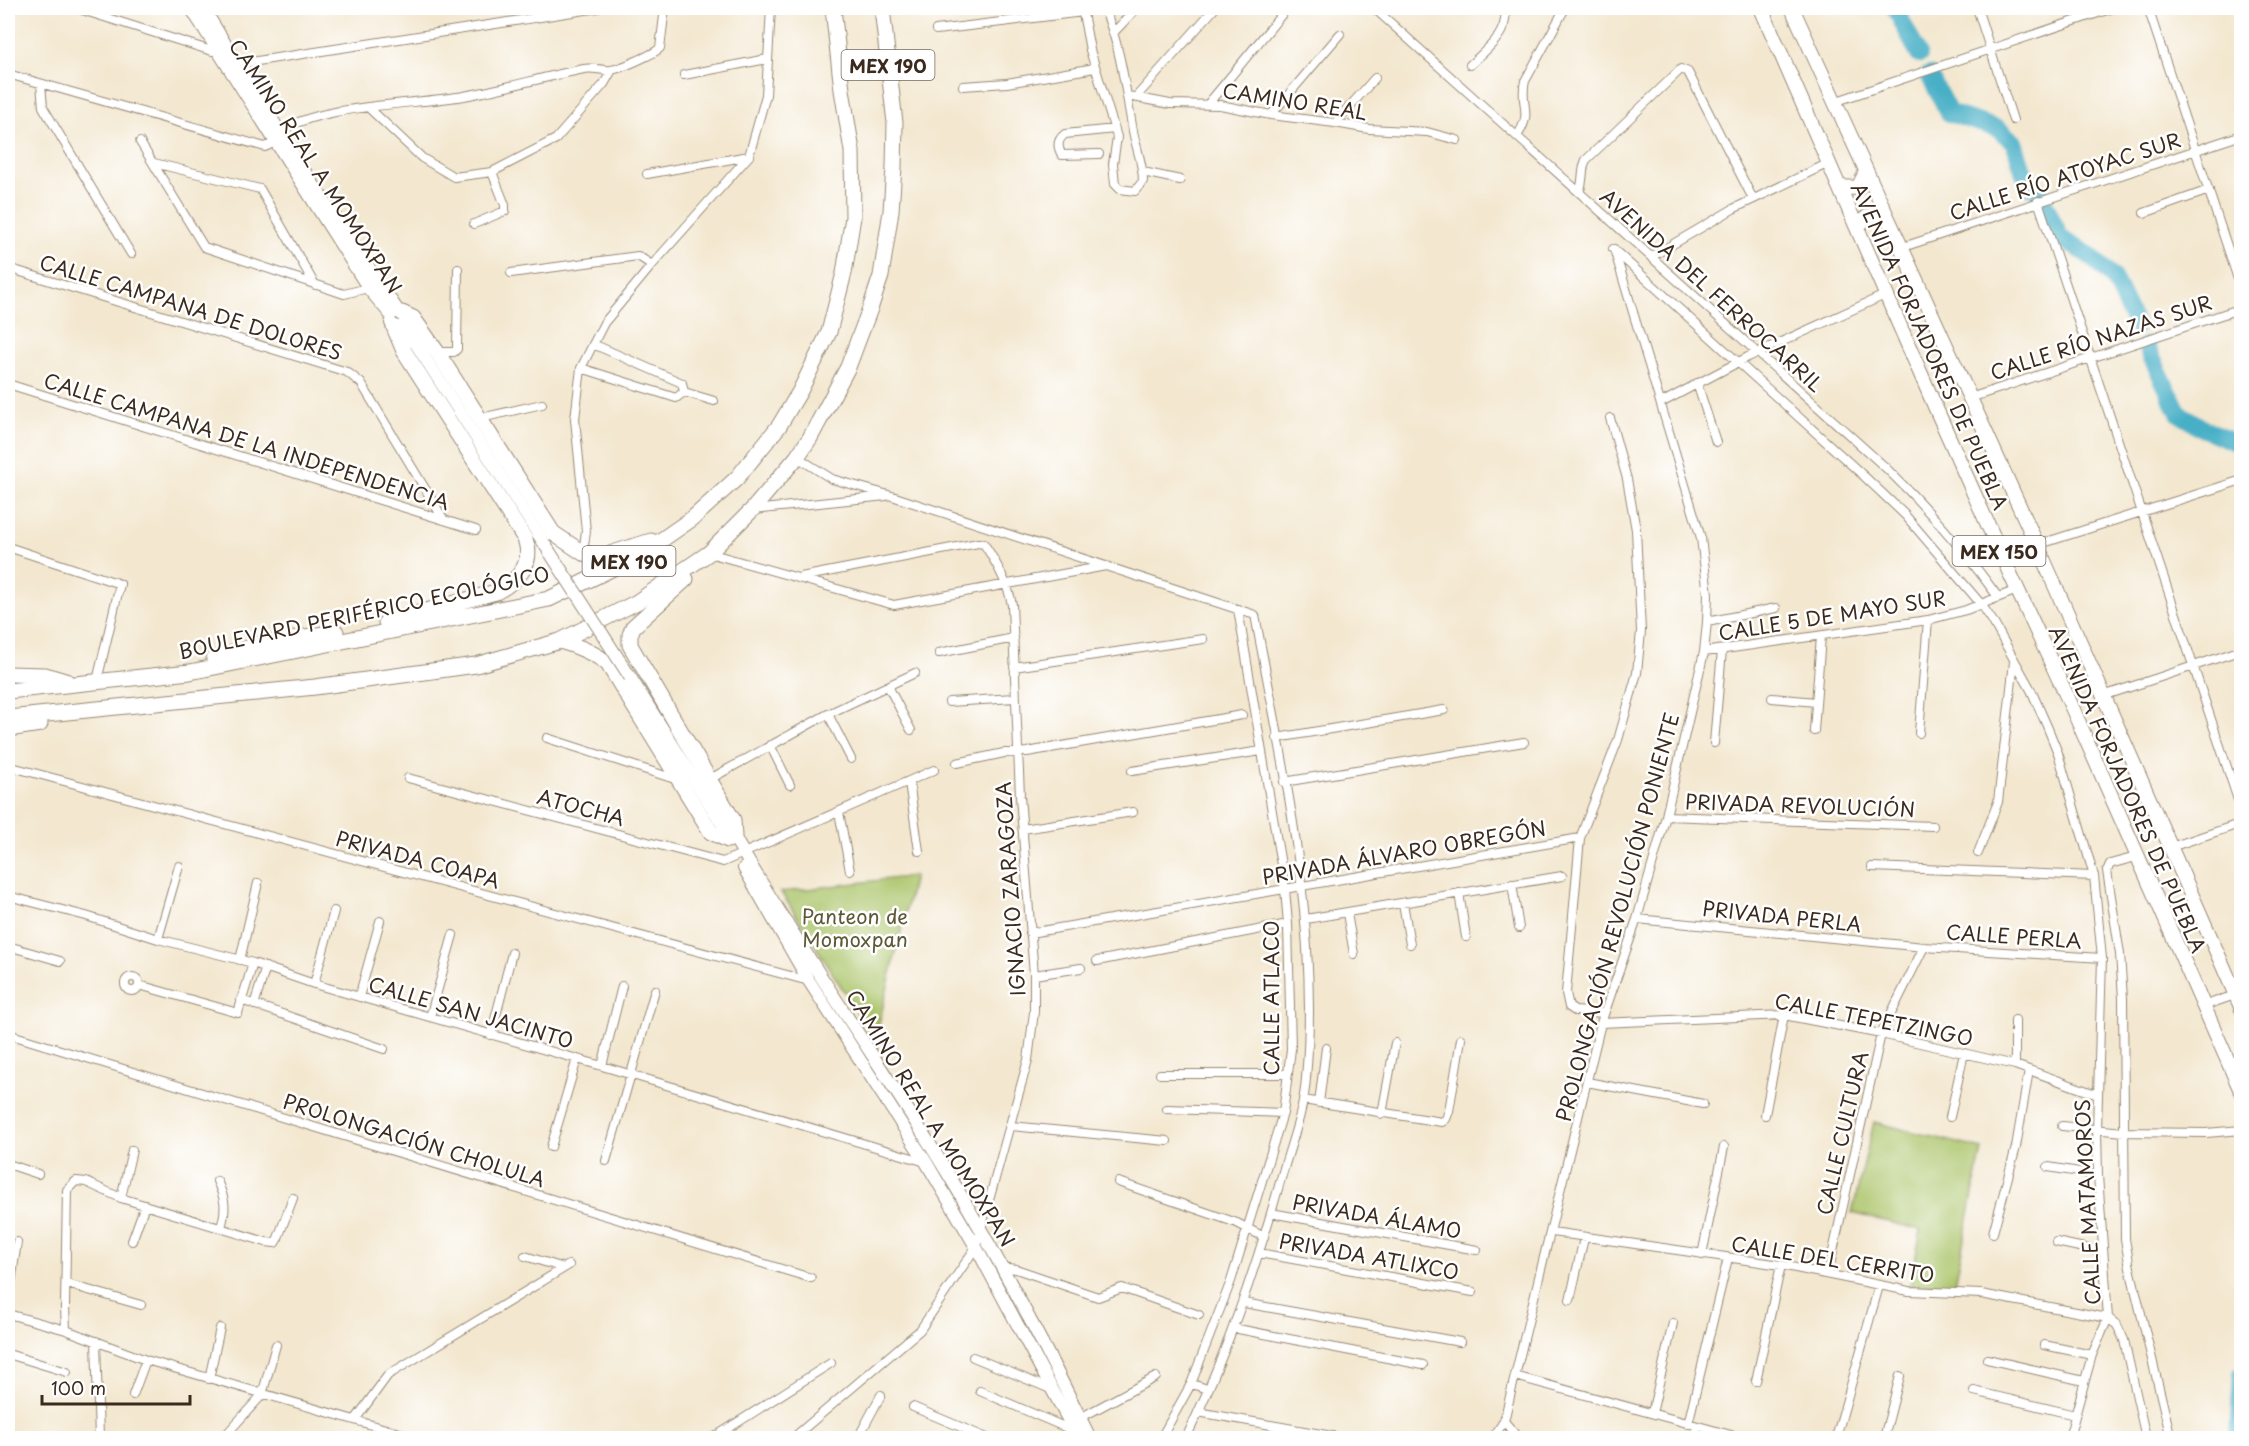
<svg xmlns="http://www.w3.org/2000/svg" width="2249" height="1446" font-family="'Playpen Sans',sans-serif">
  <rect width="100%" height="100%" fill="#fff"/>
  <filter id="ink" filterUnits="userSpaceOnUse"><feTurbulence type="fractalNoise" baseFrequency=".0167" numOctaves="2"/><feDisplacementMap in="SourceGraphic" scale="12" xChannelSelector="R" yChannelSelector="G"/><feConvolveMatrix kernelMatrix="1 2 1 2 8 2 1 2 1" color-interpolation-filters="sRGB"/></filter>
  <filter id="wash" filterUnits="userSpaceOnUse"><feTurbulence type="fractalNoise" baseFrequency=".008" numOctaves="4" result="noise"/><feDisplacementMap in="SourceGraphic" scale="24" xChannelSelector="R" yChannelSelector="G"/><feGaussianBlur stdDeviation="1.35" result="paint"/><feColorMatrix in="noise" values="0 0 0 0 0 0 0 0 0 0 0 0 0 0 0 0 0 1.4 0 .05"/><feComposite in="paint" operator="in"/></filter>
  <g filter="url(#wash)">
    <rect width="100%" height="100%" fill="#f3e7cf"/>
    <path fill="#acc56b" stroke="#747844" stroke-width="1.5" d="M 914,876 L 875,1040 L 781,892 Z
      M 1874,1122 L 1982,1149 L 1955,1284 L 1910,1286 L 1921,1230 L 1852,1213 Z"/>
    <g fill="none" stroke-linecap="round" stroke-linejoin="round">
      <path stroke="#47afc6" stroke-width="18" d="M 1895,8 L 1919,55
        M 1929,75 L 1949,113 L 1998,129 L 2014,142 L 2028,186 L 2040,190
        M 2046,206 L 2060,238 L 2089,255 L 2112,276 L 2136,326
        M 2146,346 L 2179,413 L 2204,429 L 2242,445
        M 2238,1438 L 2242,1374"/>
    </g>
  </g>
  <g filter="url(#ink)">
    <g fill="none" stroke-linecap="round" stroke-linejoin="round">
      <g stroke="#978876" stroke-width="10">
        <path id="street" d="M 1082,8 L 1090,50 L 1117,137 L 1113,164 L 1115,184 L 1120,189 L 1135,191 L 1143,181 C 1143,163 1136,148 1133,131 C 1125,88 1121,47 1104,8
          M 1374,8 L 1886,468 C 1927,508 1965,551 1998,597
          M 1977,8 L 2013,120
          M 2148,8 L 2242,291
          M 79,9 L 212,51 L 217,50
          M 1430,9 L 1431,8
          M 936,30 L 1083,12
          M 1114,32 L 1137,8
          M 238,64 L 598,8
          M 1470,65 C 1488,48 1509,34 1505,8
          M 8,74 L 265,147 L 280,140
          M 684,75 L 767,59
          M 41,84 L 43,107 L 131,254
          M 963,86 L 1007,83 L 1095,68
          M 1128,96 L 1170,104 L 1220,105 L 1271,115 L 1335,123 L 1369,129 L 1427,132 L 1457,140
          M 1136,97 L 1215,8
          M 1834,102 L 2113,8
          M 1208,104 L 1287,8
          M 369,108 L 422,158 L 454,177 L 492,172 L 556,139 L 604,84 L 612,70
          M 1271,115 L 1340,34
          M 1335,123 L 1375,78
          M 277,133 C 320,104 411,105 464,96 C 504,89 543,77 584,69 C 593,67 602,71 611,70 C 620,69 654,54 660,48 L 665,8
          M 1517,136 C 1534,112 1519,105 1525,81 L 1565,8
          M 140,142 L 204,247 L 344,294 L 372,287
          M 1099,154 L 1062,155 C 1057,147 1057,140 1065,134 L 1115,129
          M 154,163 L 260,189 L 315,285
          M 1143,172 L 1180,180
          M 647,174 L 749,156
          M 1579,192 C 1584,182 1581,170 1586,160 L 1681,69 L 1688,72 L 1753,199
          M 2038,201 L 2242,812
          M 2144,213 L 2209,190
          M 474,224 L 505,211 L 505,205 L 492,172
          M 1900,248 L 2242,135
          M 1613,249 L 1866,478 L 1905,515 L 1981,604 L 1992,620 L 2031,690 L 2047,726 L 2058,753 L 2094,876 L 2102,958 L 2097,1130 L 2098,1175 L 2108,1318 L 2092,1355 L 2069,1438
          M 1651,257 L 1733,209 L 1829,163
          M 8,268 L 347,372 L 361,383 L 444,520
          M 511,273 L 638,256 L 652,265
          M 593,344 L 682,383 L 684,392
          M 437,352 L 454,352 L 457,349 L 458,269
          M 581,368 L 676,398 L 684,392
          M 1697,383 L 1716,442
          M 8,384 L 476,530
          M 684,392 L 714,401
          M 1970,398 L 2242,308
          M 1661,403 L 1748,357 L 1887,294
          M 481,418 L 542,404
          M 797,457 L 832,479 L 892,496 L 1255,615 C 1283,765 1320,924 1306,1078 C 1304,1111 1291,1143 1282,1175 C 1257,1265 1227,1354 1186,1438
          M 753,510 L 886,496
          M 2037,545 L 2242,480
          M 8,547 L 120,584 L 97,681
          M 583,553 L 586,531 L 575,419 L 581,368 L 604,323 L 652,265 L 749,156 L 766,95 L 771,8
          M 709,553 L 894,605 L 1106,566
          M 1707,622 L 1776,608
          M 1704,652 L 1928,620 L 1966,610 L 2017,590
          M 939,653 L 1014,638
          M 1014,667 L 1203,639
          M 888,686 L 911,730
          M 2103,696 L 2242,650
          M 1772,698 L 1816,702
          M 949,702 L 1015,698
          M 828,714 L 851,759
          M 1814,731 L 1821,636
          M 1919,733 L 1928,620
          M 547,738 L 678,780
          M 1277,738 L 1444,710
          M 1714,743 L 1722,650
          M 770,745 L 790,785
          M 957,763 L 1004,753 L 1027,752 L 1242,715
          M 8,766 L 809,981
          M 1132,771 L 1261,751
          M 408,778 L 723,862 L 934,770
          M 710,779 L 828,714 L 915,673
          M 909,782 L 919,851
          M 1284,782 L 1524,742
          M 839,812 L 850,871
          M 1666,816 L 1933,826
          M 1023,829 L 1133,812
          M 2171,847 L 2242,823
          M 1978,853 L 1998,802 L 2014,662
          M 2136,857 L 2110,864 L 2107,871 L 2120,954 L 2123,998 L 2125,1239 L 2130,1268 L 2171,1438
          M 1872,867 L 2094,876
          M 1512,884 L 1519,928
          M 1459,893 L 1466,937
          M 8,896 L 86,916 L 158,939 L 253,963 L 314,984 L 602,1066 L 926,1162
          M 1403,903 L 1410,944
          M 1347,913 L 1354,954
          M 1306,919 L 1562,876
          M 1637,919 L 1924,947 L 2102,958
          M 1030,933 L 1580,838
          M 158,939 L 179,866
          M 8,946 L 60,961
          M 240,960 L 258,883
          M 1097,961 L 1288,924
          M 1034,975 L 1081,968
          M125 984a7 7 0 1 1 14 0a7 7 0 1 1-14 0Z
          M 314,984 L 334,911
          M 139,985 L 238,1013 L 253,963
          M 359,997 L 380,921
          M 241,1000 L 384,1049
          M 254,1005 L 266,967
          M 2203,1006 L 2238,994
          M 1604,1013 L 1575,1011 L 1569,1007 L 1566,993 L 1580,838 L 1618,740 L 1637,673 L 1641,631 L 1636,530 L 1627,479 L 1610,418
          M 430,1017 L 453,935
          M 1601,1023 L 1784,1015 L 1881,1034 L 2015,1065 L 2098,1095
          M 8,1034 L 811,1278
          M 491,1035 L 512,953
          M 2015,1065 L 2015,1020
          M 602,1066 L 622,986
          M 1160,1074 L 1288,1074
          M 1587,1082 L 1703,1104
          M 1303,1100 L 1442,1122 L 1446,1119 L 1449,1111 L 1461,1039
          M 1319,1103 L 1326,1048
          M 1167,1109 L 1283,1113
          M 1382,1114 L 1395,1043
          M 1765,1115 L 1784,1015
          M 1950,1117 L 1964,1053
          M 1011,1126 L 1167,1141
          M 2062,1126 L 2124,1132 L 2206,1133 L 2242,1130
          M 551,1147 L 577,1059
          M 606,1161 L 655,990
          M 8,1164 L 38,1174
          M 2048,1167 L 2098,1175
          M 217,1181 C 225,1198 227,1208 221,1227
          M 1118,1182 L 1237,1223 L 1264,1237
          M 121,1198 L 132,1150
          M 1271,1213 L 1477,1250
          M 1552,1232 L 1781,1265 L 1909,1291 L 1981,1294 L 2108,1318 L 2117,1325 L 2124,1340 L 2146,1438
          M 1993,1233 L 2016,1147 L 2029,1070
          M 132,1241 L 145,1205
          M 2056,1242 L 2103,1252
          M 1259,1253 L 1473,1292
          M 1702,1255 L 1724,1147
          M 525,1256 L 564,1268
          M 1001,1267 L 1016,1269 L 1098,1297 L 1122,1288 L 1199,1315
          M 1828,1274 L 1881,1034 L 1924,947
          M 67,1284 L 141,1305
          M 8,1298 L 9,1296 L 17,1242
          M 1570,1300 L 1584,1238
          M 1244,1303 L 1460,1342
          M 8,1314 L 66,1330 L 146,1360 L 417,1438
          M 1233,1328 L 1423,1365
          M 66,1330 L 65,1307 L 67,1190 L 76,1181 L 86,1182 L 121,1198 L 266,1242 L 275,1243 L 278,1238 L 293,1198
          M 96,1341 L 99,1438
          M 2044,1345 L 2092,1355
          M 8,1354 L 67,1372
          M 973,1357 L 1053,1390
          M 1987,1359 L 2084,1381
          M 1515,1376 L 1742,1438
          M 209,1379 L 220,1328
          M 1756,1381 L 1781,1265
          M 1191,1384 L 1208,1389
          M 980,1391 L 1074,1431
          M 1974,1391 L 2075,1415
          M 133,1395 L 146,1360
          M 913,1407 L 987,1438
          M 1198,1412 L 1343,1438
          M 1652,1413 L 1673,1323
          M 1080,1418 L 1156,1377
          M 355,1420 L 388,1375 L 569,1265
          M 1504,1421 L 1518,1438
          M 1688,1424 L 1728,1258
          M 8,1433 L 24,1438
          M 223,1438 L 262,1395 L 276,1345
          M 713,1438 L 831,1363
          M 793,1438 L 920,1330 L 976,1247 L 1028,1060 L 1034,1012 L 1034,975 L 1020,796 L 1012,605 C 1008,583 996,562 984,544 L 978,543 L 801,577
          M 858,1438 L 881,1395
          M 1161,1438 L 1191,1384 L 1231,1281 L 1283,1113 L 1291,1049 L 1288,924 L 1285,889 L 1238,609
          M 1493,1438 L 1504,1421 L 1601,1023 L 1637,919 L 1666,816 L 1704,652 L 1707,622 L 1708,594 L 1701,538 L 1614,249
          M 1694,1438 L 1697,1426
          M 1836,1438 L 1879,1286
          M 1884,1438 L 1900,1376"/>
      </g>
      <g stroke="#978876" stroke-width="14">
        <path id="secondary" d="M 191,8 L 369,289 L 391,315
          M 203,8 L 299,163 L 398,311
          M 399,311 L 405,315 L 405,324 L 416,344 L 549,551
          M 391,323 L 394,327 L 402,328 L 416,344
          M 630,677 L 724,827 L 734,837 C 795,942 865,1041 929,1143 C 989,1238 1041,1338 1090,1438
          M 744,868 L 809,981 L 926,1162 L 976,1247 L 1078,1438"/>
      </g>
      <g stroke="#978876" stroke-width="16">
        <path id="primary" d="M 1761,8 L 1937,411 L 2001,554 L 2071,705 L 2242,1093
          M 1792,8 L 2037,545 L 2242,1009
          M 1840,187 L 1858,188 L 1866,172
          M 1858,228 C 1865,215 1872,212 1886,217"/>
      </g>
      <g stroke="#978876" stroke-width="17">
        <path id="highway" d="M 402,313 L 413,318 L 437,352 L 553,533 L 583,553 L 600,557 L 651,541
          M 386,622 L 496,592 C 517,581 535,564 525,539 L 404,351 L 394,327
          M 560,641 C 577,646 594,652 608,664 L 711,832 L 728,840 L 734,837 L 733,820 L 630,645 L 630,635 L 633,627 L 686,579
          M 214,659 L 257,645 L 336,632
          M 8,674 L 45,675 L 68,682
          M 8,691 L 190,672 L 549,599 L 640,555 L 693,518 L 737,478 L 779,426 L 800,391 L 829,332 L 844,273 L 853,217 L 852,151 L 842,90 L 833,8
          M 8,718 L 315,687 L 476,665 L 560,641 L 637,602 L 709,553 L 752,510 L 797,457 L 810,438 L 848,367 L 871,306 L 881,276 L 891,211 L 894,167 L 895,123 L 882,8
          M 8,729 L 40,724"/>
      </g>
      <use href="#street" stroke="#fff" stroke-width="8"/>
      <use href="#secondary" stroke="#fff" stroke-width="12"/>
      <use href="#primary" stroke="#fff" stroke-width="14"/>
      <use href="#highway" stroke="#fff" stroke-width="15"/>
      <g stroke="#978876" stroke-width="14" stroke-linecap="butt">
        <path id="secondary-bridge" d="M 549,551 L 630,677"/>
      </g>
      <use href="#secondary-bridge" stroke="#fff" stroke-width="12"/>
    </g>
  </g>
  <g text-anchor="middle" dominant-baseline="central" stroke-width="5" stroke-linejoin="round" paint-order="stroke">
    <g fill="#fff" stroke="#766a62" stroke-width="1.5">
      <rect x="841.5" y="50" width="93" height="30" rx="4.5"/>
      <rect x="1952.5" y="536" width="93" height="30" rx="4.5"/>
      <rect x="582.5" y="546" width="93" height="30" rx="4.5"/>
    </g>
    <g font-size="18" font-weight="bold" fill="#3b2a1e">
      <text x="888" y="65">MEX 190</text>
      <text x="1999" y="551">MEX 150</text>
      <text x="629" y="561">MEX 190</text>
    </g>
    <g font-size="20" fill="#3b2a1e" stroke="#fff">
      <text transform="translate(1295 101) rotate(9)">CAMINO REAL</text>
      <text transform="translate(316 166) rotate(57)">CAMINO REAL A MOMOXPAN</text>
      <text transform="translate(2065 176) rotate(-18)">CALLE RÍO ATOYAC SUR</text>
      <text transform="translate(1712 290) rotate(42)">AVENIDA DEL FERROCARRIL</text>
      <text transform="translate(191 307) rotate(17)">CALLE CAMPANA DE DOLORES</text>
      <text transform="translate(2101 337) rotate(-18)">CALLE RÍO NAZAS SUR</text>
      <text transform="translate(1930 346) rotate(66)">AVENIDA FORJADORES DE PUEBLA</text>
      <text transform="translate(247 441) rotate(17)">CALLE CAMPANA DE LA INDEPENDENCIA</text>
      <text transform="translate(364 612) rotate(-12)">BOULEVARD PERIFÉRICO ECOLÓGICO</text>
      <text transform="translate(1832 615) rotate(-9)">CALLE 5 DE MAYO SUR</text>
      <text transform="translate(2128 789) rotate(66)">AVENIDA FORJADORES DE PUEBLA</text>
      <text transform="translate(1800 805) rotate(2)">PRIVADA REVOLUCIÓN</text>
      <text transform="translate(581 807) rotate(15)">ATOCHA</text>
      <text transform="translate(1404 852) rotate(-10)">PRIVADA ÁLVARO OBREGÓN</text>
      <text transform="translate(418 859) rotate(15)">PRIVADA COAPA</text>
      <text transform="translate(1010 889) rotate(-94)">IGNACIO ZARAGOZA</text>
      <text transform="translate(1782 916) rotate(6)">PRIVADA PERLA</text>
      <text transform="translate(1617 917) rotate(-75)">PROLONGACIÓN REVOLUCIÓN PONIENTE</text>
      <text transform="translate(2014 936) rotate(4)">CALLE PERLA</text>
      <text transform="translate(1271 998) rotate(-90)">CALLE ATLACO</text>
      <text transform="translate(471 1012) rotate(16)">CALLE SAN JACINTO</text>
      <text transform="translate(1874 1019) rotate(11)">CALLE TEPETZINGO</text>
      <text transform="translate(931 1118) rotate(58)">CAMINO REAL A MOMOXPAN</text>
      <text transform="translate(1842 1133) rotate(-77)">CALLE CULTURA</text>
      <text transform="translate(414 1140) rotate(17)">PROLONGACIÓN CHOLULA</text>
      <text transform="translate(2087 1202) rotate(-93)">CALLE MATAMOROS</text>
      <text transform="translate(1377 1216) rotate(10)">PRIVADA ÁLAMO</text>
      <text transform="translate(1369 1256) rotate(10)">PRIVADA ATLIXCO</text>
      <text transform="translate(1833 1259) rotate(9)">CALLE DEL CERRITO</text>
    </g>
    <g font-size="20" fill="#5d5835" stroke="#fff">
      <text x="855" y="916">Panteon de<tspan x="855" dy="23">Momoxpan</tspan></text>
    </g>
  </g>
  <rect width="2249" height="1446" fill="none" stroke="#fff" stroke-width="30"/>
  <path d="M42 1395v9h148v-9" fill="none" stroke="#3b2a1e" stroke-width="3"/>
  <text x="51" y="1395" font-size="18" fill="#3b2a1e" stroke="#ffffff" stroke-width="4.5" paint-order="stroke">100 m</text>
</svg>
